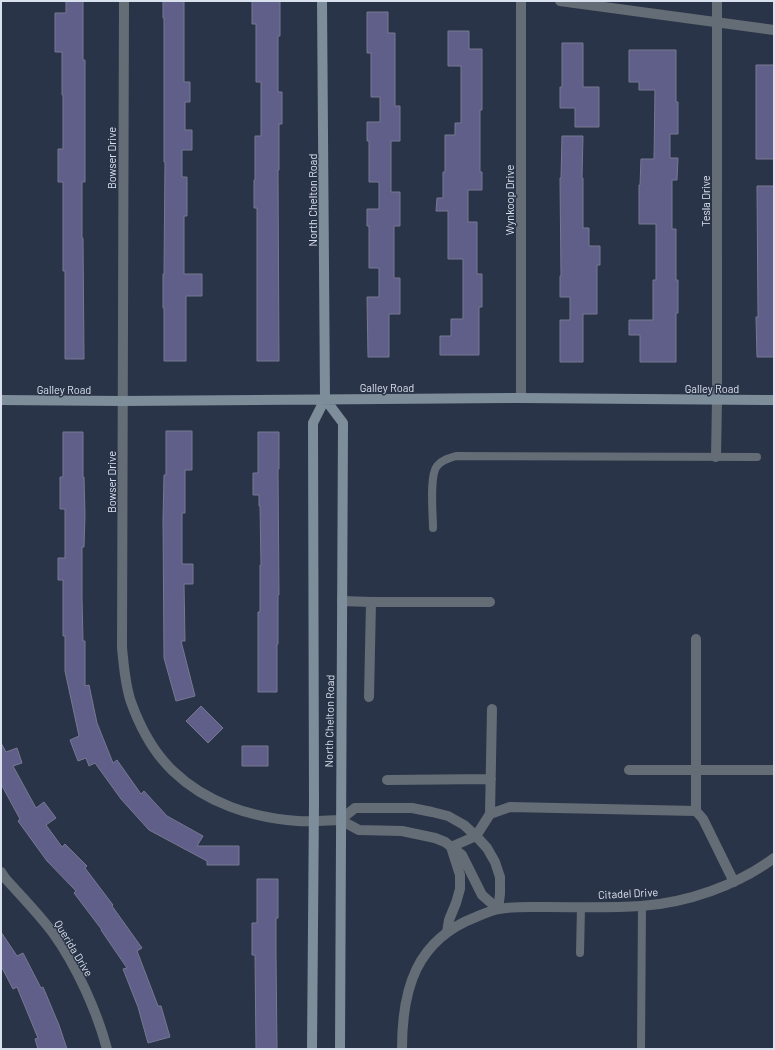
<svg xmlns="http://www.w3.org/2000/svg" width="775" height="1050" font-family="Barlow,sans-serif">
  <rect width="100%" height="100%" fill="#2a3448"/>
  <path fill="#605f89" stroke="#777891" d="M 66,1 L 83,1 L 83,60 L 85,60 L 85,182 L 82,182 L 82,238 L 83,238 L 84,359 L 65,359 L 65,271 L 63,271 L 63,182 L 58,182 L 58,149 L 63,149 L 63,95 L 62,95 L 62,52 L 55,52 L 55,13 L 66,13 Z
    M 163,1 L 184,1 L 184,82 L 190,82 L 190,102 L 185,102 L 185,130 L 192,130 L 192,150 L 182,150 L 182,177 L 187,177 L 187,216 L 184,216 L 184,274 L 202,274 L 202,296 L 186,296 L 186,361 L 164,361 L 164,308 L 163,308 L 163,274 L 164,274 L 165,162 L 164,162 L 164,18 L 163,18 Z
    M 252,1 L 280,1 L 280,36 L 278,36 L 278,92 L 282,92 L 282,124 L 279,124 L 279,170 L 278,170 L 279,361 L 257,361 L 257,208 L 254,208 L 254,180 L 255,180 L 255,136 L 261,136 L 261,82 L 256,82 L 256,24 L 252,24 Z
    M 367,12 L 388,12 L 388,33 L 395,33 L 395,106 L 400,106 L 400,141 L 391,141 L 391,192 L 400,192 L 400,226 L 394,226 L 394,278 L 400,278 L 400,314 L 389,314 L 389,357 L 368,357 L 367,297 L 379,297 L 379,268 L 369,268 L 369,226 L 367,226 L 367,209 L 379,209 L 379,182 L 369,182 L 369,141 L 367,141 L 367,122 L 380,122 L 380,97 L 371,97 L 371,53 L 367,53 Z
    M 448,31 L 469,31 L 469,49 L 482,49 L 482,110 L 480,110 L 480,172 L 482,172 L 482,190 L 468,190 L 468,222 L 477,222 L 477,274 L 482,274 L 482,307 L 479,307 L 479,355 L 440,355 L 440,336 L 451,336 L 451,319 L 463,319 L 463,259 L 448,259 L 448,211 L 436,211 L 437,198 L 443,198 L 443,172 L 445,172 L 445,135 L 455,135 L 455,123 L 461,123 L 461,66 L 448,66 Z
    M 562,43 L 583,43 L 583,87 L 599,87 L 599,127 L 575,127 L 575,108 L 560,108 L 560,87 L 562,87 Z
    M 629,50 L 676,50 L 676,102 L 678,102 L 678,134 L 670,134 L 670,158 L 678,158 L 677,180 L 672,180 L 672,229 L 676,229 L 676,280 L 678,280 L 678,313 L 676,313 L 676,362 L 640,362 L 640,335 L 629,335 L 629,320 L 653,320 L 653,280 L 656,280 L 656,224 L 639,224 L 639,185 L 640,185 L 641,159 L 654,159 L 655,90 L 639,90 L 639,82 L 629,82 Z
    M 756,65 L 774,65 L 774,159 L 756,159 Z
    M 562,136 L 583,136 L 582,178 L 583,178 L 583,228 L 589,228 L 589,246 L 600,246 L 600,265 L 597,265 L 597,314 L 583,314 L 583,362 L 560,362 L 560,320 L 570,320 L 570,297 L 560,297 L 560,276 L 561,276 L 560,178 L 561,178 Z
    M 757,186 L 774,186 L 774,357 L 757,357 L 756,317 L 758,317 Z
    M 166,431 L 192,431 L 192,470 L 185,470 L 185,513 L 182,513 L 182,564 L 193,564 L 193,584 L 184,584 L 185,641 L 181,641 L 195,696 L 176,701 L 164,658 L 163,519 L 164,475 L 166,475 Z
    M 63,432 L 83,432 L 83,477 L 84,477 L 85,515 L 84,547 L 82,547 L 82,598 L 83,641 L 85,641 L 85,686 L 89,685 L 97,723 L 113,763 L 117,760 L 141,794 L 144,791 L 167,816 L 203,836 L 197,846 L 239,846 L 239,865 L 207,865 L 207,861 L 149,830 L 121,799 L 95,763 L 89,766 L 86,758 L 78,761 L 70,740 L 79,736 L 65,671 L 65,636 L 63,636 L 63,580 L 58,580 L 58,558 L 65,558 L 65,509 L 60,509 L 60,477 L 63,477 Z
    M 258,432 L 279,432 L 279,469 L 278,469 L 279,595 L 278,595 L 278,644 L 277,644 L 277,692 L 258,692 L 258,612 L 260,612 L 260,565 L 261,565 L 260,506 L 259,506 L 259,495 L 253,495 L 253,473 L 258,473 Z
    M 201,706 L 223,728 L 208,743 L 186,721 Z
    M 1,743 L 6,752 L 17,748 L 22,763 L 13,766 L 36,808 L 44,802 L 56,818 L 46,825 L 62,847 L 65,844 L 87,866 L 85,868 L 113,905 L 112,906 L 142,948 L 137,951 L 158,1006 L 161,1006 L 170,1037 L 148,1043 L 138,1007 L 123,969 L 127,968 L 101,930 L 102,930 L 74,893 L 76,891 L 47,861 L 18,821 L 20,819 L 1,784 Z
    M 242,746 L 268,746 L 268,766 L 242,766 Z
    M 257,879 L 278,879 L 278,918 L 276,918 L 276,955 L 277,1049 L 256,1049 L 255,955 L 252,955 L 252,923 L 257,923 Z
    M 1,932 L 17,956 L 23,953 L 41,988 L 43,987 L 59,1025 L 67,1049 L 38,1049 L 35,1039 L 38,1038 L 17,987 L 13,989 L 1,966 Z"/>
  <g fill="none" stroke-linecap="round" stroke-linejoin="round">
    <path stroke="#646d75" stroke-width="8" d="M 433,528 C 433,514 429,476 437,466 C 442,460 449,458 456,456 L 757,457
      M 580,953 L 581,907
      M 641,1049 L 642,906"/>
    <path stroke="#646d75" stroke-width="10" d="M 124,1 L 122,648 C 124,666 125,685 131,702 C 140,727 154,753 173,771 C 206,803 252,818 298,821 C 312,822 326,820 340,820
      M 521,1 L 521,398
      M 560,1 L 774,30
      M 716,457 L 717,400 L 717,1
      M 342,601 L 371,602 L 490,602
      M 696,639 L 696,811
      M 369,697 L 371,602
      M 492,709 L 490,814 L 510,807 L 696,811 L 703,819 L 734,882
      M 629,770 L 774,770
      M 387,780 L 491,779
      M 340,820 L 355,808 L 412,808 L 432,812 L 448,816 L 464,825 L 476,836 L 487,848 L 495,862 L 500,877 L 500,894 L 498,909
      M 340,820 L 359,830 L 402,831 L 435,838 L 445,842 L 462,855 L 482,895 L 498,909
      M 1,872 L 5,878 C 21,896 38,913 53,933 C 76,965 97,1011 107,1049
      M 447,932 L 449,920 L 456,903 L 460,889 L 460,875 L 451,847 L 476,836 L 490,814
      M 402,1049 C 402,989 416,940 476,917 C 484,914 491,910 499,909 C 515,906 531,907 547,907 C 579,907 610,908 641,906 C 687,903 738,885 774,858"/>
    <path stroke="#7e8d9a" stroke-width="10" d="M 325,399 L 343,423 L 340,1049
      M 1,400 L 122,401 L 521,398 L 774,400
      M 312,1049 L 314,802 L 313,423 L 325,399 L 322,1"/>
  </g>
  <g text-anchor="middle" dominant-baseline="central" stroke-width="3" stroke-linejoin="round" paint-order="stroke">
    <g font-size="11" fill="#dae1ee" stroke="#2a3448">
      <text transform="translate(111 158) rotate(-90)">Bowser Drive</text>
      <text transform="translate(312 200) rotate(-90)">North Chelton Road</text>
      <text transform="translate(509 200) rotate(-90)">Wynkoop Drive</text>
      <text transform="translate(705 201) rotate(-90)">Tesla Drive</text>
      <text x="387" y="387">Galley Road</text>
      <text x="712" y="388">Galley Road</text>
      <text x="64" y="389">Galley Road</text>
      <text transform="translate(111 482) rotate(-90)">Bowser Drive</text>
      <text transform="translate(329 721) rotate(-89)">North Chelton Road</text>
      <text transform="translate(628 893) rotate(-3)">Citadel Drive</text>
      <text transform="translate(74 948) rotate(59)">Querida Drive</text>
    </g>
  </g>
  <rect width="775" height="1050" fill="none" stroke="#dae1ee" stroke-width="4"/>
</svg>
